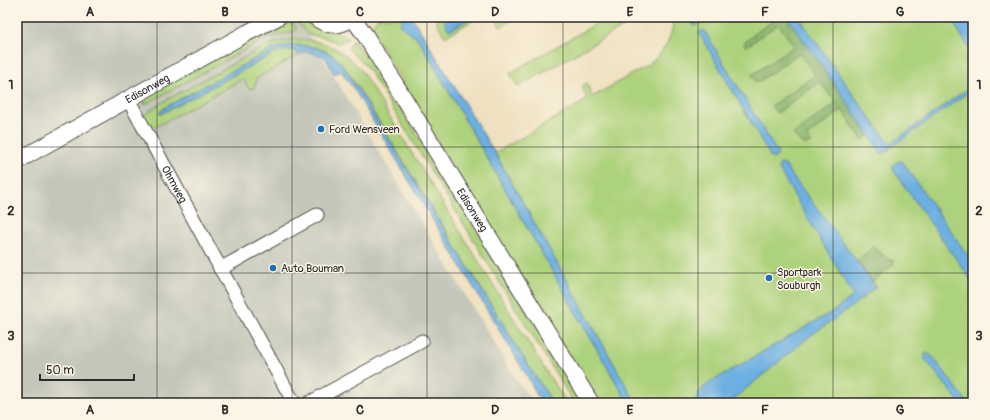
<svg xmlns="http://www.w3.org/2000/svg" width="990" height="420" font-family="Pangolin,sans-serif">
  <rect width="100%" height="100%" fill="#fcf5e5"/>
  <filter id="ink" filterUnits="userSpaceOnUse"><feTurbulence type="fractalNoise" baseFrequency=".025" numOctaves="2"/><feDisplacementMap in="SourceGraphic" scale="8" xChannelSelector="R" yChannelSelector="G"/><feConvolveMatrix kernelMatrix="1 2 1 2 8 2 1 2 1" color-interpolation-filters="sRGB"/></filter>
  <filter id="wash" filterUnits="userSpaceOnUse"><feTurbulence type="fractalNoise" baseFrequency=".012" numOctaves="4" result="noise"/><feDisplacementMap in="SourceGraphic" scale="16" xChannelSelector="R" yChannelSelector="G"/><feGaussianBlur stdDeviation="0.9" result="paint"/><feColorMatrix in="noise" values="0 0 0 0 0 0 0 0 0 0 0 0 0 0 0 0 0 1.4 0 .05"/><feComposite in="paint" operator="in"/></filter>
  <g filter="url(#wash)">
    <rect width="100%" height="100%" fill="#efe1c0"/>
    <path fill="#c3c6b9" d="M 17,17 L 298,17 L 517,381 L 533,403 L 17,403 Z"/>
    <path fill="#add27c" stroke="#6c7e54" d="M 378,17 L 403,17 L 400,25 L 419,40 L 628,403 L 600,403 L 569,357 L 412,100 L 371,27 Z
      M 434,17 L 449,17 L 447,18 L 450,30 L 472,17 L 474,17 L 475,19 L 445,37 Z
      M 506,17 L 517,17 L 500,27 L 497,22 Z
      M 608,17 L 626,17 L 627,23 L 623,27 L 518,87 L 510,73 Z
      M 673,17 L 683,17 L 683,18 L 689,17 L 694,26 L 701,22 L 698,17 L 792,17 L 795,22 L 802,17 L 953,17 L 973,48 L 973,403 L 636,403 L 495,153 L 587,100 L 582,86 L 587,83 L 592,97 L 648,65 C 664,53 673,37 673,17 Z
      M 297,21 C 308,20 340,32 349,38 L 345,41 L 338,43 L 325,38 L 307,34 Z
      M 293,22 L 296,28 L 294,32 L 268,37 L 255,44 L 144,105 L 144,103 L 148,95 L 269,30 Z
      M 295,39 C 324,40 341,48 361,70 L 544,368 L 567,403 L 553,403 L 533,373 L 369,105 C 360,92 352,76 342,64 C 325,43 297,43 273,49 L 169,105 L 160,111 L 160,114 L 161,114 L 271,55 C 279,51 286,50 295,50 L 298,55 L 257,78 L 254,88 L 249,89 L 243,79 L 155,127 L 150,127 L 143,116 L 161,103 L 258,50 L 275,43 Z
      M 353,41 L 366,55 L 378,72 L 583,403 L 574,403 L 370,72 L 364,64 L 348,49 L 350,45 Z"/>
    <path fill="#8ab46c" stroke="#5a704c" d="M 773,17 L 787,17 L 842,95 L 869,135 L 862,140 L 842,110 L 807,136 L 812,143 C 803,147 799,141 793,134 L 836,103 L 820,82 L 777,113 L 771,106 L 815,75 L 799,53 L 757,83 L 752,75 L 794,46 L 778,24 L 746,47 L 744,43 L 758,31 L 774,20 Z
      M 874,246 C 880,253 885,259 894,261 L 893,265 L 872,282 L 857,261 Z"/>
    <path fill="#6cafe1" stroke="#4c6d86" d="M 403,17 L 412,17 L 495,153 L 636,403 L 628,403 L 419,40 L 400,25 Z
      M 449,17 L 472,17 L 450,30 L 448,29 L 444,22 Z
      M 689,17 L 698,17 L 701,22 L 694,26 Z
      M 787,17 L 798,17 L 801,20 L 855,97 L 890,144 L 973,85 L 973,89 L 882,154 L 842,95 Z
      M 950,17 L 972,17 L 973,19 L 973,55 Z
      M 704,30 L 778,154 L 776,157 L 772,159 L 699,33 Z
      M 297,45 C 320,47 332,51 346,70 L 533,373 L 553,403 L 541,403 L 527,376 L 355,91 L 341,71 L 334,74 L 325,57 L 306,51 L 298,55 L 295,50 C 286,50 279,51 271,55 L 161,114 L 159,113 L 169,105 L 273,49 L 285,46 Z
      M 901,161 L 903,162 L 973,263 L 973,283 L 893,170 C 892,165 896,162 901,161 Z
      M 781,164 L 785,165 L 790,173 L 827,221 L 876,287 L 850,308 L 810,336 L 729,403 L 695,403 C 696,392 705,386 714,380 L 835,310 L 853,296 L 852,293 L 779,170 L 779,165 Z
      M 927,353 L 932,356 L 968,403 L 960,403 L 925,359 L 925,354 Z"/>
  </g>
  <g filter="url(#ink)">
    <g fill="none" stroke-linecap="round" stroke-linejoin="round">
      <g stroke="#484641" stroke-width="15">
        <g id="minor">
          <path id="s1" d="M 128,99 L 294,403"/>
          <path d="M 220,269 L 317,215"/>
          <path d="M 309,403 L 422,341"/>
        </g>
      </g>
      <g stroke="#484641" stroke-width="18">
        <g id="tertiary">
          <path d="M 315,17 C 327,27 341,27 353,17"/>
          <path id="s2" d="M 353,18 L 365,35 L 591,403"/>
          <path id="s3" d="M 17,161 L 247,33 L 278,17"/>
        </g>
      </g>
      <use href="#minor" stroke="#fff" stroke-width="13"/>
      <use href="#tertiary" stroke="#fff" stroke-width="16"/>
    </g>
  </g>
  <path fill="none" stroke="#2b2b2b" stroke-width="1" stroke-opacity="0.55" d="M 157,17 L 157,403M 292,17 L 292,403M 427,17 L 427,403M 563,17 L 563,403M 698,17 L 698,403M 833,17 L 833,403M 17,147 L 973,147M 17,273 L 973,273"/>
  <g fill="#1f6fb2" stroke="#fcf5e5" stroke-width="1.5">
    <circle cx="321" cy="129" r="4"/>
    <circle cx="273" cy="268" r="4"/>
    <circle cx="769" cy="278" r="4"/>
  </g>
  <g text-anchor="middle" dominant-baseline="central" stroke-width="3" stroke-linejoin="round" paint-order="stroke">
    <g font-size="11" fill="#2b2b2b" stroke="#fcf5e5">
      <text stroke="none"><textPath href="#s3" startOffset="149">Edisonweg</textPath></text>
      <text stroke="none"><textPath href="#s1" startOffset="97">Ohmweg</textPath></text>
      <text stroke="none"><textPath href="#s2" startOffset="226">Edisonweg</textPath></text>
    </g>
    <g font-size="11" fill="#2b2b2b" stroke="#fcf5e5" text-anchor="start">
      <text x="329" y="129">Ford Wensveen</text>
      <text x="281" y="268">Auto Bouman</text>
      <text x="777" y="272">Sportpark<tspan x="777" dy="13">Souburgh</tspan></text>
    </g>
  </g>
  <rect width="990" height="420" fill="none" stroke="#fcf5e5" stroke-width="44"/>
  <path d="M40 374v6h94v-6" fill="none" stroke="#2b2b2b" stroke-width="2"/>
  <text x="46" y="374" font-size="12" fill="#2b2b2b" stroke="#fcf5e5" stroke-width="3" paint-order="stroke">50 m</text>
  <rect x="22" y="22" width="946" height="376" fill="none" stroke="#2b2b2b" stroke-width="1.5"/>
  <g font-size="13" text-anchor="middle" font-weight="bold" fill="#2b2b2b">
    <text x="90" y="16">A</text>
    <text x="225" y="16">B</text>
    <text x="360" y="16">C</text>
    <text x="495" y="16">D</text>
    <text x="630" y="16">E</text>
    <text x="765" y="16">F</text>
    <text x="900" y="16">G</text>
    <text x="11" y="89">1</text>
    <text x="979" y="89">1</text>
    <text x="11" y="215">2</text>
    <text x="979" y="215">2</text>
    <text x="11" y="340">3</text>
    <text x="979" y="340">3</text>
    <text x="90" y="414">A</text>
    <text x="225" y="414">B</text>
    <text x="360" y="414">C</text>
    <text x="495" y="414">D</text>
    <text x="630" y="414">E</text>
    <text x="765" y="414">F</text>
    <text x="900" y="414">G</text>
  </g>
</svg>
